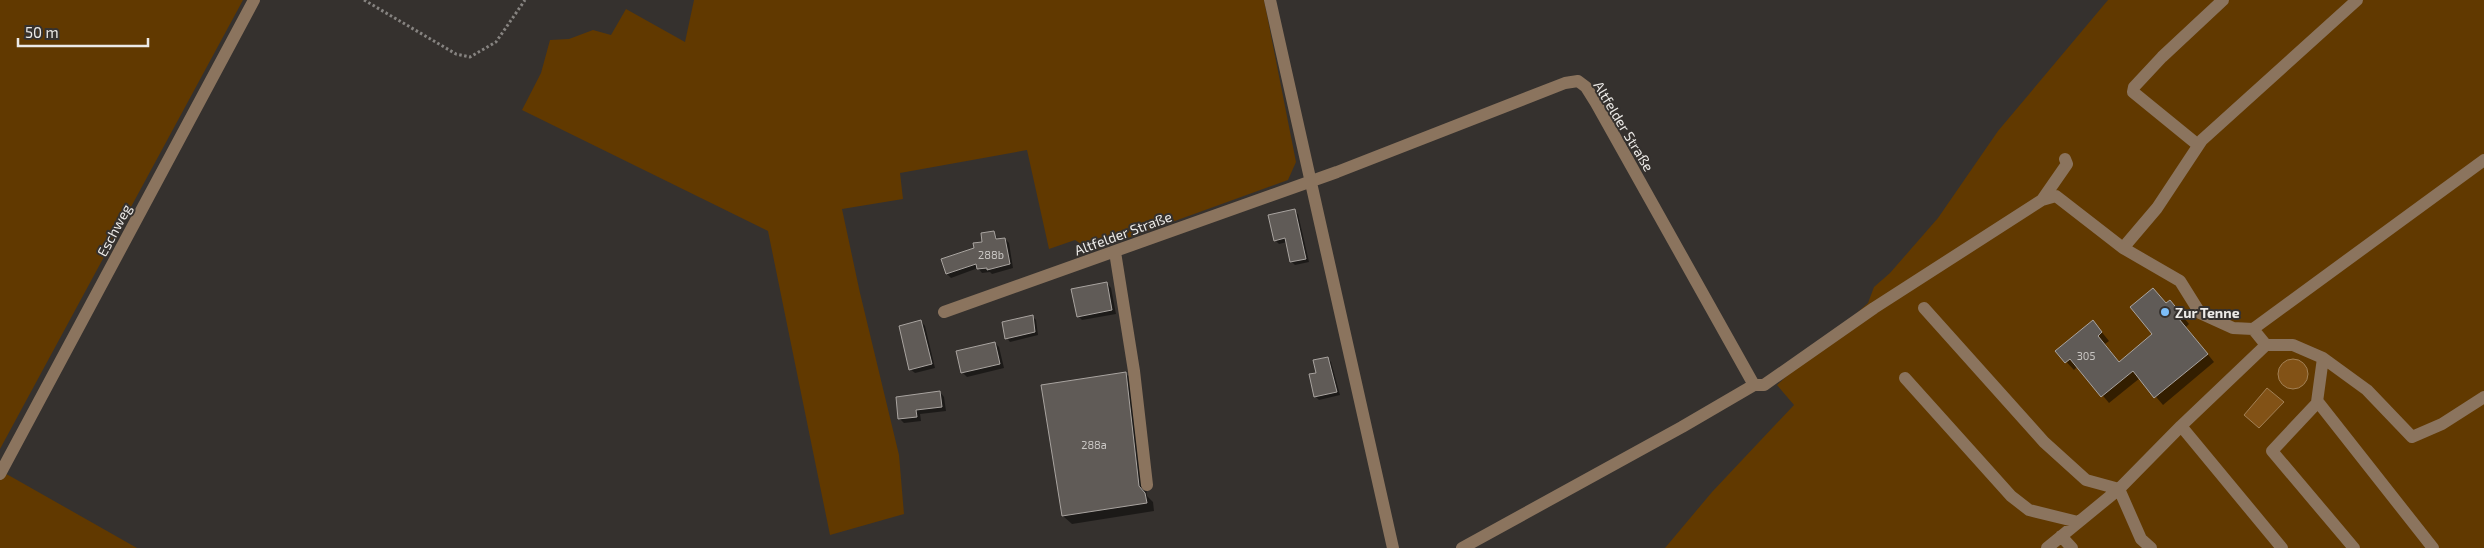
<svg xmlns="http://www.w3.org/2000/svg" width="2484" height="548" font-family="'Exo 2',sans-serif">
  <rect width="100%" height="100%" fill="#35312e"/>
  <path fill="#613900" d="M 0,0 L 243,0 L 0,449 Z
    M 694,0 L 1264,0 L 1296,162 L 1288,180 L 1092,251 L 1075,240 L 1049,249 L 1027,150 L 900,173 L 903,199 L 842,209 L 860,293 L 899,455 L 904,514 L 830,535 L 768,231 L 522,110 L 541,73 L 550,40 L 569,39 L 593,30 L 611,35 L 626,9 L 685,42 Z
    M 2108,0 L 2484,0 L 2484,548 L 1665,548 L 1712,492 L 1794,405 L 1777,385 L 1868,303 L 1874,287 L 1890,273 L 1938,218 L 1998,131 Z
    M 0,471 L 10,476 L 137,548 L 0,548 Z"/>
  <path fill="#825216" stroke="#a28055" d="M2278 374a15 15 0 1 1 30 0a15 15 0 1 1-30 0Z
    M 2267,388 L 2284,402 L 2259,428 L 2244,415 Z"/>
  <path fill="#0007" d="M 1294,211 L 1298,214 L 1309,262 L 1295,265 L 1292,262 L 1287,242 L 1279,244 L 1275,240 Z
    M 994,233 L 999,240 L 1005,239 L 1009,243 L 1013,268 L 992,274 L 990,272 L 982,273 L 978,268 L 951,278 L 947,274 Z
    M 1107,283 L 1111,288 L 1116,314 L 1082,320 L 1078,316 Z
    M 2153,289 L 2167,304 L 2170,301 L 2177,309 L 2189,324 L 2186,327 L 2214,362 L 2163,405 L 2140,378 L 2109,403 L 2078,366 L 2074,370 L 2057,352 L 2100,330 L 2109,341 L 2105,344 L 2120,363 L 2153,334 Z
    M 1032,316 L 1036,320 L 1038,335 L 1010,342 L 1007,338 Z
    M 921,321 L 925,326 L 935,368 L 915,373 L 910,369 Z
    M 995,343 L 999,347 L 1004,368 L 967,377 L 962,372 Z
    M 1328,358 L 1331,362 L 1340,395 L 1319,400 L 1315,396 L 1318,374 Z
    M 1125,373 L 1134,381 L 1147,496 L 1153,502 L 1154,511 L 1072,524 L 1063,516 Z
    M 940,392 L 944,397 L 946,411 L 920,414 L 921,421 L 904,423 L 899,418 Z"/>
  <path fill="#605b57" stroke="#a9a4a0" d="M 1295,209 L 1306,259 L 1290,262 L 1285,238 L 1274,241 L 1268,215 Z
    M 994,231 L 996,239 L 1005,238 L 1010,264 L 987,270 L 987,268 L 977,269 L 976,264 L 946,274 L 941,259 L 974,248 L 973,243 L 982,242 L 981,233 Z
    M 1107,282 L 1112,310 L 1077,317 L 1071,289 Z
    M 2153,288 L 2166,303 L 2170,300 L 2183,316 L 2179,319 L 2208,354 L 2154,398 L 2133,371 L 2101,397 L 2070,359 L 2065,363 L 2055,351 L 2093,320 L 2102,332 L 2098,336 L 2119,362 L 2152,334 L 2130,307 Z
    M 1033,315 L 1035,332 L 1005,339 L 1002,322 Z
    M 921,320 L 932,364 L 909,370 L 899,326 Z
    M 995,342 L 1000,364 L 961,373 L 956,351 Z
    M 1328,357 L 1337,392 L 1314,397 L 1309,374 L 1316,373 L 1313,360 Z
    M 1126,372 L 1139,486 L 1145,493 L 1147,503 L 1062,516 L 1041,385 Z
    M 940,391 L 942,407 L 916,410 L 917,417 L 898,419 L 896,397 Z"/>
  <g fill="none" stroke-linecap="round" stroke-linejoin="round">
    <path stroke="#868380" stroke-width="3" stroke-dasharray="2.5 2.5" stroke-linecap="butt" d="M 364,0 L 456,54 L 470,57 L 496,42 L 525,0"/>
    <path stroke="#8b745e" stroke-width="12" d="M 1270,0 L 1393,548
      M 2198,145 L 2133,92 L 2134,87 L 2162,57 L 2223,0
      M 2042,200 L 2067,164 L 2065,159
      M 2123,248 L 2157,208 L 2202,140 L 2357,0
      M 1115,252 L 1134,371 L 1147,485
      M 1924,308 L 2044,442 L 2086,480 L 2119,489 L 2181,426 L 2266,345 L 2293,345 L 2323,358 L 2317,402 L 2318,402 L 2272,451 L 2354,548
      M 944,312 L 1337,172 L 1565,83 L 1578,81 L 1586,87 L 1596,103 L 1754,385
      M 2253,329 L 2484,160
      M 2323,358 L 2367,390 L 2412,437 L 2442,424 L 2484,397
      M 1905,378 L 2011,496 L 2029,510 L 2078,522
      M 2318,402 L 2433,548
      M 2181,426 L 2282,548
      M 0,474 L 254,0
      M 2061,536 L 2072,548
      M 1462,548 L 1682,427 L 1754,385 L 1764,385 L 1874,308 L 2042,200 L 2056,196 L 2123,248 L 2180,281 L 2200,313 L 2233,328 L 2253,329 L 2266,345
      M 2047,548 L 2119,489 L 2141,539 L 2151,548"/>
  </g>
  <circle fill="#7dbef9" stroke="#35312e" stroke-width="2" cx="2165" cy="312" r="5"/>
  <g text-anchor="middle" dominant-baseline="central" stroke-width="4" stroke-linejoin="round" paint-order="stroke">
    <g font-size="11" fill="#c9c6c3">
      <text x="991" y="254">288b</text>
      <text x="2086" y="355">305</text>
      <text x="1094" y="444">288a</text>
    </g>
    <g font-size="14" fill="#eceae7" stroke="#35312e">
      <text transform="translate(1624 126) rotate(59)">Altfelder Straße</text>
      <text transform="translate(114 230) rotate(-62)">Eschweg</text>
      <text transform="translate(1123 233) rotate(-20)">Altfelder Straße</text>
    </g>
    <g font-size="14" font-weight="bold" fill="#eceae7" stroke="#35312e" text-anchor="start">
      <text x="2175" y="312">Zur Tenne</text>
    </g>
  </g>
  <path d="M18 38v8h130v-8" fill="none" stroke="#eceae7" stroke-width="2.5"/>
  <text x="25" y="38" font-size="15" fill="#eceae7" stroke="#35312e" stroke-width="4" paint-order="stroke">50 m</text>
</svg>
